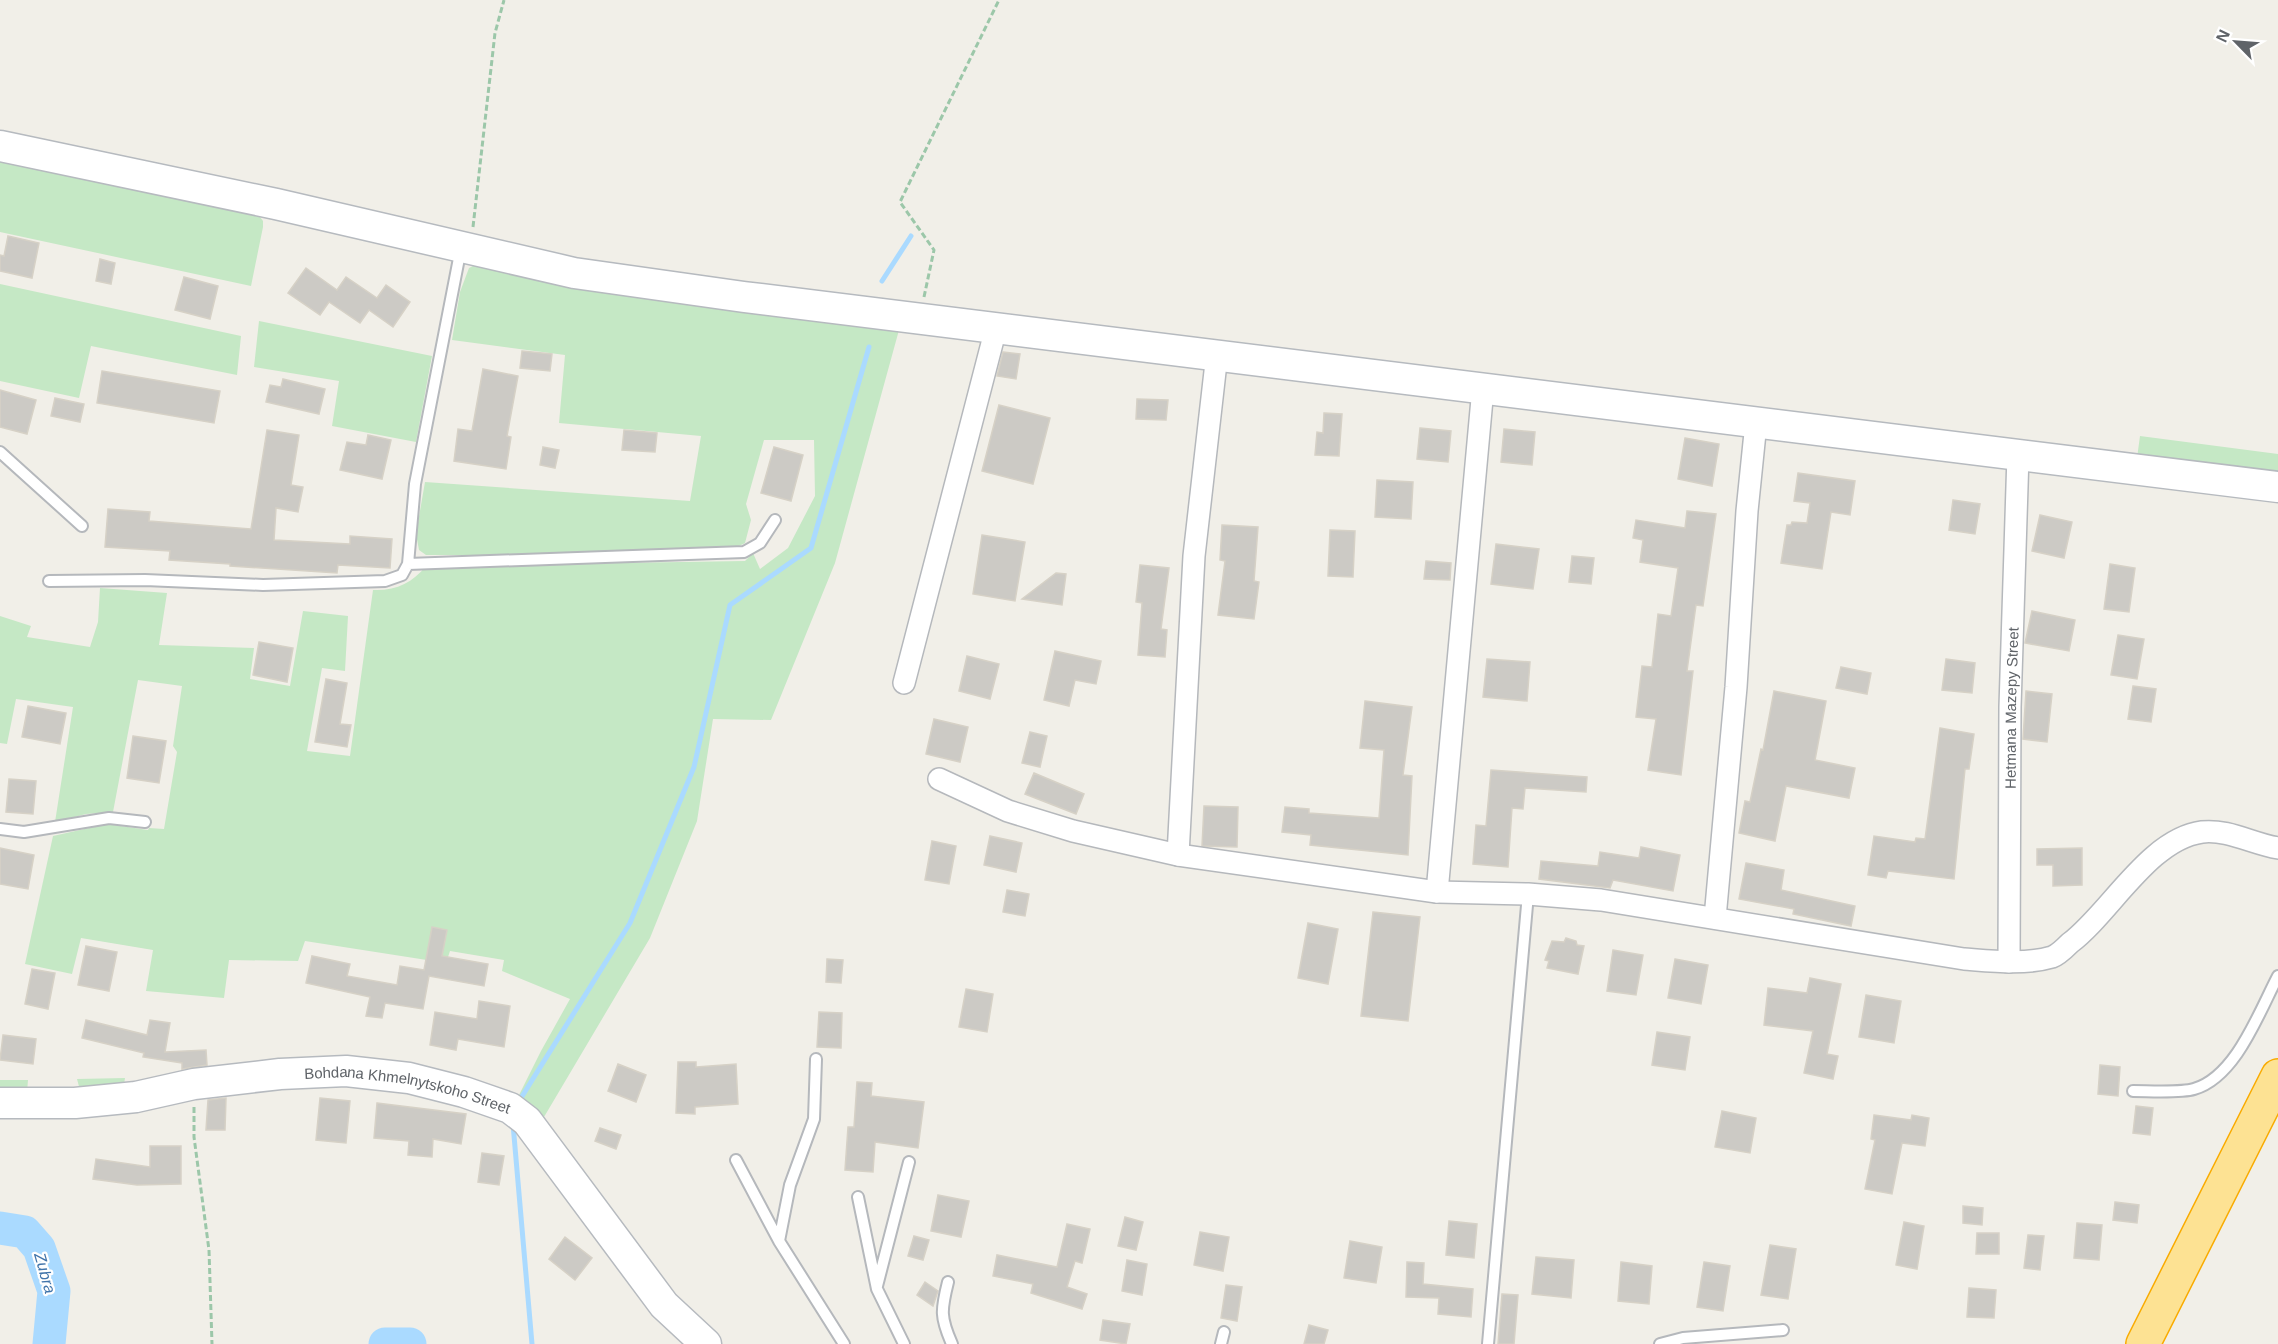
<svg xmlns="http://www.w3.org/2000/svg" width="2278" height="1344" font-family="Helvetica,sans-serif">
  <rect width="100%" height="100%" fill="#f1efe8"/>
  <path fill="#c5e8c5" d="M 0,159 L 260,217 L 263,221 L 263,227 L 251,286 L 0,232 Z
    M 475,265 L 899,330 L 835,563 L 771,720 L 713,719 L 697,821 L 650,938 L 544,1117 L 535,1108 L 517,1099 L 541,1051 L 570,999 L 502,971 L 504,960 L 450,951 L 446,963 L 305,941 L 298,961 L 229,960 L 224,998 L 146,991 L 153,950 L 81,938 L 72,974 L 25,964 L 53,836 L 107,824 L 148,830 L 149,828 L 164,829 L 177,752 L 173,746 L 182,686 L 138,680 L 113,812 L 86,814 L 55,822 L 73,707 L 16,699 L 7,744 L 0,743 L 0,616 L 31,626 L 27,637 L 90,647 L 98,622 L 100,588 L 167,593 L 159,645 L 254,648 L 250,679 L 290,686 L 303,611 L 348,616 L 345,671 L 322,668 L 307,751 L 350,756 L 373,590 C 396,591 412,583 426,566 L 745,561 L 753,553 L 760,569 L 788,548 L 815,496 L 814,440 L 764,440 L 746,504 L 751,520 L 745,543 L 739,546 L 505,555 L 426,555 L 419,550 L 416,534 L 425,482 L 690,501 L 701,436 L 559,423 L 565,355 L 452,340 L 460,292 L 469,268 Z
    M 0,284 L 241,336 L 237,375 L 91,346 L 79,398 L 0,381 Z
    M 259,321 L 432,356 L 416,442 L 332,426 L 339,381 L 254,367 Z
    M 2140,436 L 2278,454 L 2278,474 L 2137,458 Z
    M 125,1078 L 124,1084 L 81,1094 L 77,1079 Z
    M 0,1080 L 28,1080 L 27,1092 L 0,1094 Z"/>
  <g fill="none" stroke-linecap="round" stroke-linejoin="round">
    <path stroke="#aadaff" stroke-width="5" d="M 882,281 L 911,236
      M 521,1098 L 630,923 L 694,767 L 730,605 L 811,548 L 869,347
      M 513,1124 L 532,1344"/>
    <path stroke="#aadaff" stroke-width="33" d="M 0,1228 L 25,1232 L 39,1248 L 54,1291 L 49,1344
      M 385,1344 L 410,1344"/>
  </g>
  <path fill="#cccac5" stroke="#d6d1c6" stroke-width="1.5" d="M 8,236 L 39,243 L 32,278 L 0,271 L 0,255 L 4,256 Z
    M 100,259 L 115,263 L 111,284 L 96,281 Z
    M 306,268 L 337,290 L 346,277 L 377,298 L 386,285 L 410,302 L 393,327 L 369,310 L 360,323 L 329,302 L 320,315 L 288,293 Z
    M 184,277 L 218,286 L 210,319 L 175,310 Z
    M 522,351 L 552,354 L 550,371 L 520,368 Z
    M 1003,352 L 1020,354 L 1016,379 L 997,376 Z
    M 483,369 L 518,376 L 507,436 L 511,437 L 506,469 L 454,461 L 458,429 L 472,431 Z
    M 102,371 L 220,391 L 214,423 L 97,403 Z
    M 283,379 L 325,389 L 319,414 L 266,402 L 270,385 L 281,387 Z
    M 0,390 L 36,400 L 27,434 L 0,427 Z
    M 55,398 L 84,404 L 80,422 L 51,416 Z
    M 1137,399 L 1168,400 L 1166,420 L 1136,419 Z
    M 999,405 L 1050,418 L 1033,484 L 982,471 Z
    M 1324,413 L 1342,414 L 1339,456 L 1315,455 L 1317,432 L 1323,433 Z
    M 1420,428 L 1451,431 L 1448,462 L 1417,459 Z
    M 1504,429 L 1535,432 L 1532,465 L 1501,462 Z
    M 267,430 L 299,435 L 291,485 L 303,487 L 298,512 L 276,508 L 274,540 L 350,544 L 350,536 L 392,539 L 390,568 L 338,565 L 337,573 L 230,566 L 230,564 L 169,560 L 170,551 L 105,547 L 108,509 L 150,512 L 149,521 L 251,529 Z
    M 624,430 L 657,433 L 655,452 L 622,450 Z
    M 368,435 L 391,440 L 382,479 L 340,470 L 347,442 L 366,445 Z
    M 1685,438 L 1719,444 L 1712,486 L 1678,479 Z
    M 543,447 L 559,450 L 555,468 L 540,465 Z
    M 774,447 L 803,455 L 791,501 L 761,493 Z
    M 1798,473 L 1855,481 L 1850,515 L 1831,512 L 1822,569 L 1781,563 L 1787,525 L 1791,525 L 1792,522 L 1807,523 L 1810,503 L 1794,501 Z
    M 1377,480 L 1413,482 L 1411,519 L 1375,517 Z
    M 1953,500 L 1980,504 L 1975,534 L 1949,530 Z
    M 1687,511 L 1716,514 L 1703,606 L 1696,605 L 1687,671 L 1693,671 L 1681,775 L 1648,770 L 1656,719 L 1636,717 L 1642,666 L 1652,667 L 1658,614 L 1671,616 L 1678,568 L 1640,562 L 1643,540 L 1633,538 L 1636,520 L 1685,528 Z
    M 2040,515 L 2072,522 L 2064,558 L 2032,551 Z
    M 1222,525 L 1258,527 L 1254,581 L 1259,582 L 1254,619 L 1218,615 L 1225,561 L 1220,560 Z
    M 1330,530 L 1355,531 L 1353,577 L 1328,576 Z
    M 982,535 L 1025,542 L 1015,601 L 973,594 Z
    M 1496,544 L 1539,549 L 1533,589 L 1491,584 Z
    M 1572,556 L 1594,558 L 1591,584 L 1569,582 Z
    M 1426,561 L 1451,563 L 1450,580 L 1424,579 Z
    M 2110,564 L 2135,568 L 2129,612 L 2104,609 Z
    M 1140,565 L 1169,568 L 1161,629 L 1167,630 L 1165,657 L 1138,655 L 1142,603 L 1136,602 Z
    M 1056,573 L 1066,574 L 1062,605 L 1022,599 Z
    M 2032,611 L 2075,620 L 2069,651 L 2025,643 Z
    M 2118,635 L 2144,639 L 2137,679 L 2111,675 Z
    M 259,642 L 293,648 L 287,682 L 253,675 Z
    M 1055,651 L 1101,661 L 1096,684 L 1075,680 L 1069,706 L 1044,700 Z
    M 967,656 L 999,664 L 990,699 L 959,691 Z
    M 1487,659 L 1530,662 L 1527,701 L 1483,697 Z
    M 1946,659 L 1975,663 L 1972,693 L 1942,690 Z
    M 1841,667 L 1871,673 L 1867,694 L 1836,688 Z
    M 326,679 L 347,683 L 340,724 L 351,725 L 347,747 L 315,742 Z
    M 2133,686 L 2156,689 L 2151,722 L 2128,719 Z
    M 1774,691 L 1826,701 L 1815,760 L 1855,768 L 1849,798 L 1786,786 L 1775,841 L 1739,833 L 1745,801 L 1750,802 L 1761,749 L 1763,750 Z
    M 2026,691 L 2052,694 L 2047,742 L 2023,739 Z
    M 1365,701 L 1412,707 L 1403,775 L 1412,776 L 1408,855 L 1310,845 L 1311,835 L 1282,832 L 1285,807 L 1309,809 L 1309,813 L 1379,818 L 1384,750 L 1360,748 Z
    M 28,706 L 66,713 L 60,744 L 22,737 Z
    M 934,719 L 968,727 L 960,762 L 926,754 Z
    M 1940,728 L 1974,734 L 1969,769 L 1965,769 L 1954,879 L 1888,871 L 1886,878 L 1868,875 L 1874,836 L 1915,842 L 1916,838 L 1925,839 Z
    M 1030,732 L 1047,736 L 1040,767 L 1022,763 Z
    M 133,736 L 166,741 L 159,783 L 127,778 Z
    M 1491,770 L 1587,777 L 1586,792 L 1525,788 L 1523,809 L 1512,808 L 1508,867 L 1473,864 L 1476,825 L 1486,826 Z
    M 1034,773 L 1084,794 L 1076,814 L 1025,794 Z
    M 9,779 L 36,781 L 33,814 L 6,812 Z
    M 1204,806 L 1238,807 L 1237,847 L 1202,846 Z
    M 990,836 L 1022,843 L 1016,872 L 984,865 Z
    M 932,841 L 956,846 L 949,884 L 925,880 Z
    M 1641,847 L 1680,855 L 1673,891 L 1613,880 L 1610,888 L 1539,879 L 1541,861 L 1598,866 L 1600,852 L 1639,858 Z
    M 0,848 L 34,855 L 28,889 L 0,884 Z
    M 2082,848 L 2082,885 L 2053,886 L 2053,865 L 2037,865 L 2037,849 Z
    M 1746,863 L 1784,870 L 1781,890 L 1855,906 L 1851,926 L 1793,914 L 1794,909 L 1739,899 Z
    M 1007,890 L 1029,894 L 1025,916 L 1003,912 Z
    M 1373,912 L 1420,917 L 1408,1021 L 1361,1016 Z
    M 1308,923 L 1338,929 L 1328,984 L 1298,978 Z
    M 432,927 L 447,930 L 442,956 L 488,964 L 484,986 L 429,976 L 423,1009 L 385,1003 L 382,1018 L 366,1016 L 370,997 L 306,983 L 312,956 L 350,964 L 347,976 L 397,985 L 400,966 L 424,970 Z
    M 1566,938 L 1576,941 L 1577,945 L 1584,946 L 1578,974 L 1547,968 L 1549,961 L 1545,960 L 1552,941 L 1564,942 Z
    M 86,946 L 117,952 L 109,991 L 78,985 Z
    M 1613,950 L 1643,955 L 1636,995 L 1607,991 Z
    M 827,959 L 843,960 L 841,983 L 826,982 Z
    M 1675,959 L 1708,965 L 1701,1004 L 1668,998 Z
    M 32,969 L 55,973 L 48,1009 L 25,1004 Z
    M 1810,978 L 1841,984 L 1827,1054 L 1838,1056 L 1833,1079 L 1804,1073 L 1813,1031 L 1764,1025 L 1768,988 L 1807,993 Z
    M 966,989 L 993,994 L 987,1032 L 959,1027 Z
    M 1866,995 L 1901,1001 L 1894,1043 L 1859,1037 Z
    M 479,1001 L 510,1006 L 504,1047 L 458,1039 L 456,1050 L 430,1045 L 435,1012 L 477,1019 Z
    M 819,1012 L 842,1013 L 841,1048 L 817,1047 Z
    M 86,1020 L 147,1035 L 150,1020 L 170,1023 L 165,1052 L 206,1050 L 207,1065 L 182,1069 L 182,1063 L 143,1057 L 144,1053 L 82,1038 Z
    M 1657,1032 L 1690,1037 L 1685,1070 L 1652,1065 Z
    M 3,1035 L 36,1039 L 33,1064 L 0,1060 Z
    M 678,1062 L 696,1062 L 696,1067 L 736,1064 L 738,1104 L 695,1107 L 695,1114 L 676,1113 Z
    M 618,1064 L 646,1075 L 636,1102 L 608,1091 Z
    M 2100,1065 L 2120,1067 L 2118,1096 L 2098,1094 Z
    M 857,1082 L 872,1083 L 871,1096 L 924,1102 L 918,1148 L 875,1142 L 873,1172 L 845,1170 L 848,1127 L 854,1127 Z
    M 226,1098 L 225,1130 L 206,1130 L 208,1100 Z
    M 320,1098 L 350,1101 L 346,1143 L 316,1140 Z
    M 377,1103 L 466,1114 L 461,1144 L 433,1139 L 432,1157 L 408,1155 L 409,1141 L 374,1138 Z
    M 2136,1106 L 2153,1108 L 2150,1135 L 2133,1133 Z
    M 1722,1111 L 1756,1118 L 1750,1153 L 1715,1147 Z
    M 1874,1115 L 1911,1120 L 1912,1115 L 1929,1118 L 1925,1146 L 1902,1143 L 1892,1194 L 1865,1189 L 1875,1140 L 1871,1139 Z
    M 600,1128 L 621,1135 L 616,1149 L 595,1141 Z
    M 150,1146 L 181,1146 L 181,1184 L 137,1185 L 93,1179 L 96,1159 L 150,1167 Z
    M 482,1153 L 504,1156 L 499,1185 L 478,1182 Z
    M 938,1195 L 969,1201 L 961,1237 L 931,1231 Z
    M 2115,1202 L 2139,1205 L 2137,1223 L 2113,1220 Z
    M 1963,1206 L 1983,1208 L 1982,1225 L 1963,1223 Z
    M 1125,1217 L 1143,1222 L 1136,1250 L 1118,1246 Z
    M 1449,1221 L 1477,1224 L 1474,1258 L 1446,1255 Z
    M 1904,1222 L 1924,1226 L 1917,1269 L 1896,1265 Z
    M 2077,1223 L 2102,1225 L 2099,1260 L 2074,1258 Z
    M 1067,1224 L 1090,1229 L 1082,1263 L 1075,1261 L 1067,1287 L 1087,1294 L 1082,1309 L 1031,1293 L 1033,1284 L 993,1276 L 997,1255 L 1057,1267 Z
    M 1200,1232 L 1229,1237 L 1223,1271 L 1194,1265 Z
    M 1977,1233 L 1999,1233 L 1999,1254 L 1976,1254 Z
    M 2028,1235 L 2044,1236 L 2040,1270 L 2024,1268 Z
    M 914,1236 L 929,1240 L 923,1260 L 908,1256 Z
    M 565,1237 L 592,1258 L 575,1280 L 549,1259 Z
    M 1350,1241 L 1382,1247 L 1376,1283 L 1344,1278 Z
    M 1770,1245 L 1796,1249 L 1788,1299 L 1761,1295 Z
    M 1536,1257 L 1574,1260 L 1571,1298 L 1532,1294 Z
    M 1127,1260 L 1147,1264 L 1142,1295 L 1122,1291 Z
    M 1407,1262 L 1424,1263 L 1423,1284 L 1473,1289 L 1471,1317 L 1438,1314 L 1439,1298 L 1406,1297 Z
    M 1621,1262 L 1652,1266 L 1649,1304 L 1618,1301 Z
    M 1704,1262 L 1730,1266 L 1723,1311 L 1697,1307 Z
    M 925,1282 L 938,1291 L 933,1306 L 917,1295 Z
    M 1226,1285 L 1242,1287 L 1237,1321 L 1221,1318 Z
    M 1969,1288 L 1996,1290 L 1994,1318 L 1967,1317 Z
    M 1502,1294 L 1518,1295 L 1514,1344 L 1498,1344 Z
    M 1103,1320 L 1130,1324 L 1126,1344 L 1100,1340 Z
    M 1309,1325 L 1328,1330 L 1324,1344 L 1304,1344 Z"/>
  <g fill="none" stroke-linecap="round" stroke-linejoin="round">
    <g stroke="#b5b8bc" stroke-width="14">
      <path id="lane" d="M 461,248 L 415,484 L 408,564 L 744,552 L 760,543 L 775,520
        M 0,452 L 82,526
        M 49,581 L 145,580 L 263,585 L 385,581 L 402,575 L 408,564
        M 0,829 L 24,832 L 109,818 L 145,822
        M 2133,1091 C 2149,1091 2181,1093 2194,1089 C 2236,1077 2259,1012 2278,976
        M 736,1160 L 779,1241 L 844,1344
        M 858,1197 L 877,1289 L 904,1344
        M 779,1241 L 790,1185 L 814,1119 L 816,1059
        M 948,1282 C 941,1310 940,1317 952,1344
        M 877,1286 L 909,1162
        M 1221,1344 L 1224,1332
        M 1488,1344 L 1528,894
        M 1660,1344 L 1683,1338 L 1783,1330"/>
    </g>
    <g stroke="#b5b8bc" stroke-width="24">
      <g id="street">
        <path d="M 904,683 L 996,328"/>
        <path d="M 939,779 L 1008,811 L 1073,831 L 1178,855 L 1437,892 L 1528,894 L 1601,900 L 1964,959 C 1991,961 2025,965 2052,957 C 2058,955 2065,948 2070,943 C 2110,913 2149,839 2202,832 C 2228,829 2253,844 2278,848"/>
        <path d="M 1178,855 L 1194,556 L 1217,354"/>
        <path d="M 1437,892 L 1483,388"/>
        <path d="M 1715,918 L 1736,687 L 1747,511 L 1756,423"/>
        <path id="s1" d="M 2009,962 L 2010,707 L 2018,455"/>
      </g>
    </g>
    <g stroke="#b6babf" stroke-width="33">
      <g id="secondary">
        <path d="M 0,146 L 276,204 L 574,273 L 744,297 L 2278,487"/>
        <path id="s2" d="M 0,1103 L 75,1103 L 136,1097 L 194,1084 L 280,1074 L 346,1071 L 409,1078 L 464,1092 L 510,1108 L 527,1121 L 664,1305 L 706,1344"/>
      </g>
    </g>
    <g stroke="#f9ab00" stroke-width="36">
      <path id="highway" d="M 2143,1344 L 2278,1076"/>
    </g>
    <path stroke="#9cc7a9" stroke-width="3" stroke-dasharray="6 3" stroke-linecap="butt" d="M 473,227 L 495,33 L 504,0
      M 924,297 L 934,250 L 900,202 L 999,0
      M 194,1107 L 194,1137 L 209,1250 L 212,1344"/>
    <use href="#lane" stroke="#fff" stroke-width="10"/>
    <use href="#street" stroke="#fff" stroke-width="21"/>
    <use href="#secondary" stroke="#fff" stroke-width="30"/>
    <use href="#highway" stroke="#fde293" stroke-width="33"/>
  </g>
  <g text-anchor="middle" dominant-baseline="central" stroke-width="4.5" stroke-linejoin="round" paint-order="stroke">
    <g font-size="15" fill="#5f6368" stroke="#fff">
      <text stroke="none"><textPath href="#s1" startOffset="254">Hetmana Mazepy Street</textPath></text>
      <text stroke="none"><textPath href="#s2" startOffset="412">Bohdana Khmelnytskoho Street</textPath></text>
    </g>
    <g font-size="16" font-style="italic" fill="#4174aa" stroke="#fff">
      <text transform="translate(45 1273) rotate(74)">Zubra</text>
    </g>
  </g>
  <g transform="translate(2236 42) rotate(295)" stroke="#ffffff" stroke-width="4.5" paint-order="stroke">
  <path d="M0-4.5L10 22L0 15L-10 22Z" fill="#5f6368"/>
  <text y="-9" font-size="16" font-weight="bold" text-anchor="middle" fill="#5f6368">N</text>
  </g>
</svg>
